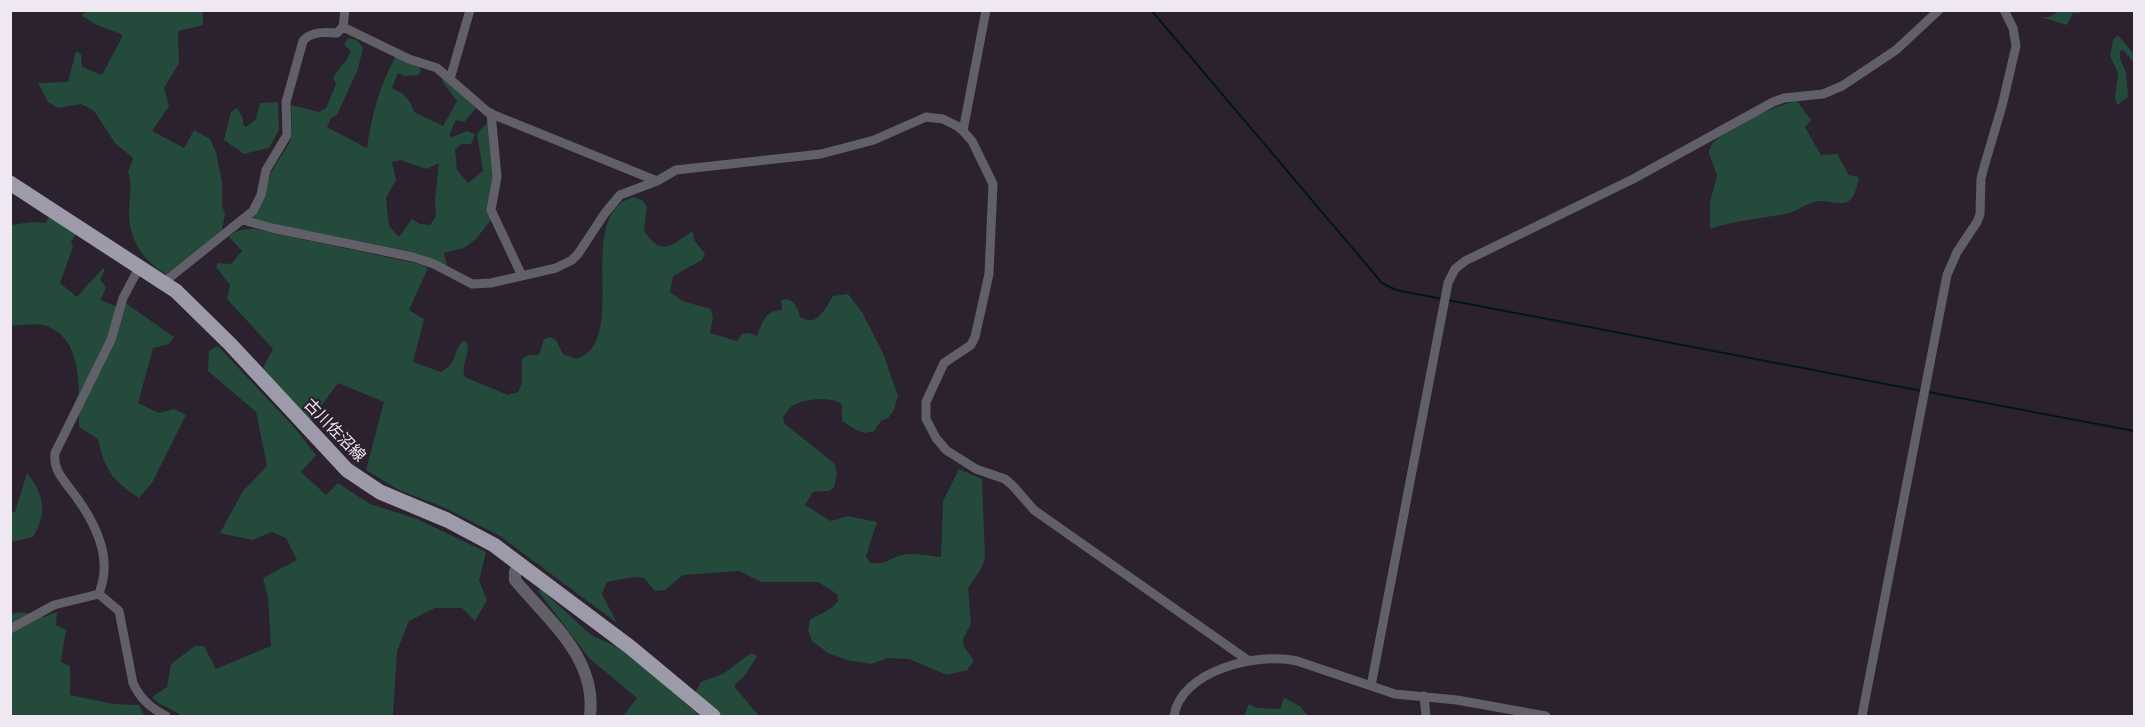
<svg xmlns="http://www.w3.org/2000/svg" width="2145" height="727" font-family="Figtree,'Noto Sans JP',sans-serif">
  <rect width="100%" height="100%" fill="#2b212f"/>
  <path fill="#234a3a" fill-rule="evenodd" d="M 85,11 L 203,11 L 203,25 L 178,31 L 179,63 L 164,88 L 169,106 L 152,131 L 184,148 L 194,130 L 210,139 L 216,152 L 222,182 L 222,205 L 225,214 L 222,230 L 166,274 C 143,262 129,239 129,213 C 129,198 133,186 128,172 L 133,158 L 115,143 L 94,111 L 81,104 L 58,108 L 48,102 L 38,83 L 68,82 L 76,51 L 81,54 L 82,67 L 102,75 L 123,35 L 97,25 L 82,16 Z
    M 2059,11 L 2059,10 L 2080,11 L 2079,14 L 2073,13 L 2067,25 L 2040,17 L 2049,17 Z
    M 2118,35 L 2134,54 L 2134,63 L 2123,50 L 2120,51 L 2120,59 L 2126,72 L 2128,97 L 2117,105 L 2115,98 L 2118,73 L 2110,56 L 2113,40 Z
    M 348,38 L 357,40 L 363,48 L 358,69 L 337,115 L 331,118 L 327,127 L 367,148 C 371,117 380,84 396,56 L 418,65 L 421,70 L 419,75 L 405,76 L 398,73 L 392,88 C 403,93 411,99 414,112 L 443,126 L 457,101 L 442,81 L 443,78 L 476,108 L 464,122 L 456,120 L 449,135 L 452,137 L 467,131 L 475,134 L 471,144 L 461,144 L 455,150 L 457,170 L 468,183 L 483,171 L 477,134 L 489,121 L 493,176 L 491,220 L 476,239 L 464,248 L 444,253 L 447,266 L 413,252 L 273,224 L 251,218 L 264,197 L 271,172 L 290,142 L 292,134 L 291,105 L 319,112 L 326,108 L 336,84 L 333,78 C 339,67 347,62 351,51 L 344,45 ZM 400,160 L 427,169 L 439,163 L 435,200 L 436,216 L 430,225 L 420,224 L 412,219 L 399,237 L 389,226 L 386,198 L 396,180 L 392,162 Z
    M 1797,101 L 1811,120 L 1805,127 L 1821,155 L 1837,154 L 1849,175 L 1859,177 C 1857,185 1855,199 1847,202 C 1838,205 1829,201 1819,201 C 1808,202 1799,210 1789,213 C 1762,219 1736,220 1710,229 L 1710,202 L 1717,176 L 1709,153 C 1710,149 1711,144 1715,141 C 1729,126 1777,105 1797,101 Z
    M 278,102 L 279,130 L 269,148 L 244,154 L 224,140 L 231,112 L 237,108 L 243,118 L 243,125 L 246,127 L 256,119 L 260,103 Z
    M 634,197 L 642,200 L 647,206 L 644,231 C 663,259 673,243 693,231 L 694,240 L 705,254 L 702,260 L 673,276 L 670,292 L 682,301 L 711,309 L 713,317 L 710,333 L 737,341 L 742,334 L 748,333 L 757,336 C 762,323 765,310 782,310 L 781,300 C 793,296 798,308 800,317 C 817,328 825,309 833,296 L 848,294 L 862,312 L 883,353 L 898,396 L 893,412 L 888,418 L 881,421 L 874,431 L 865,433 L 856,430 L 842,421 L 842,405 C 833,396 807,399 796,404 C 790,407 786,412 783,418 L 785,424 L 835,464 L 837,473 L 834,488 L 828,491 L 813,492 L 805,505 L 831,521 L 848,516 L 877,522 L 866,556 L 870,563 C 889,565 888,558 902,555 C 914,552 929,556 941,557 L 943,501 L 959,469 L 982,479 L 985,558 L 981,569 L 968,588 L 971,624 L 963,639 L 964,646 L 974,661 L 967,670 L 947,675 L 909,659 L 888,658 L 871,664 L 847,660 L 828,653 L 812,641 L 808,630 L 810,620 C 820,613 831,611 838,601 L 837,594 L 818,582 L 761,582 L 739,571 L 683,575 L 665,590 L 655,591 L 644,578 L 633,577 L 607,582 L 602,594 L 617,623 L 500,536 L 443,507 L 399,490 L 366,470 L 384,402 L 338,383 L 308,424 L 262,370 L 273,349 L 227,299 L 230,285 L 216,267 L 218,263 L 231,264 L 242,251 L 229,237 C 237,229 244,229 255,229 L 419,264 L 428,268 L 409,310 L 424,319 L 413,362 L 441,372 C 460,361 451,353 463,341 L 467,342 C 471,354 460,364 465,377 L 508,395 L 518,392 L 522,383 L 522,359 L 528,355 L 539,355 L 544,339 L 550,337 L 556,340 L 563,354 L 576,359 C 632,342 571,214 634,197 Z
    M 50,216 L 76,234 L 71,242 L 73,247 L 60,283 L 77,297 L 103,268 L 105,269 L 100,280 L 106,287 L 101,300 L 115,306 L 127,304 L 174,337 L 169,344 L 153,348 L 138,403 L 159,413 L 174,409 L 186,415 L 152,483 L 139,498 C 112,480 105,471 98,439 L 79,427 C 78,394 86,337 43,325 C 34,323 20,325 11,326 L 11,225 L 32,222 L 45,223 Z
    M 218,346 L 293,426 L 316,455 L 301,472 L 326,495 L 338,483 L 370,504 L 417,519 L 486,552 L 479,581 L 487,600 L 475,621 L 462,608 L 435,608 L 409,621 L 397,651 L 393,716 L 183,716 L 157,702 L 152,697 L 167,687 L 171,664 L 195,646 L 204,646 L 216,669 L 271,646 L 268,598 L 263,578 L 297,560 L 286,538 L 272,532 L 252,540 L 220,533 L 243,491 L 267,466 L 256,412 L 208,371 L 209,351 Z
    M 27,473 C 44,495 48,511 33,537 L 11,542 L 11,512 L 15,512 Z
    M 541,589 L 591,635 L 624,650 L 700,716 L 623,716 L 637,698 L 589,658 L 538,591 Z
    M 21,612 L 44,617 L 57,612 L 56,625 L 66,630 L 61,662 L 70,666 L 70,695 L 113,704 L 139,705 L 144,715 L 141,716 L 11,716 L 11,614 Z
    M 751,653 L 757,656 L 746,674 L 734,686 L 759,716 L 721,716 L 695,693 L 701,682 L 723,674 Z
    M 1284,698 L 1300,706 L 1308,716 L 1244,716 L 1249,704 L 1257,708 L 1280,709 Z"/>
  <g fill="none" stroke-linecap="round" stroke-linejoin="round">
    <path stroke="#001718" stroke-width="2" d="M 1151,10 L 1382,283 L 1396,290 L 1442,299
      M 1448,300 L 1922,391
      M 1928,392 L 2134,431"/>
    <path stroke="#616068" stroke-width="9" d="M 343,27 L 409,59 L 437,68 L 489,113 L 657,181
      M 450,79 L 470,10
      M 491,113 L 497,177 L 491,210 L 522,276
      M 963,131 L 986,10
      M 243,220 L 272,228 L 413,257 L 434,264 L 472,284 L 491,283 L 556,268 L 572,260 L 578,254 L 605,213 L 620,195 L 657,181 L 676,170 L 821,154 L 874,140 L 926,117 L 943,119 L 957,126 L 963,131 L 972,141 L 993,184 L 989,274 L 975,337 L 971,345 L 944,363 L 926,402 L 926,419 L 936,438 L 946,450 L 976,469 L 1005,479 L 1013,486 L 1034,510 L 1249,661
      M 164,282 L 253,211 L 261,195 L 266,170 L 287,135 L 286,102 L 303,41 C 311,31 326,32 337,33 L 343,27 L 345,10
      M 99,594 C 101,587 104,579 104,571 C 106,542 88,512 71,490 C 62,478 53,469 55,453 L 111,340 L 123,298 L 140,266
      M 10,629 L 54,605 L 99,594 L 119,611 L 133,683 C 140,699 151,708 166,716
      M 1371,686 L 1448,283 L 1455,269 L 1465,261 L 1633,179 L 1773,102 L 1784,98 L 1823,94 L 1842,86 L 1896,50 L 1939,10
      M 1424,696 L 1426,716
      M 1174,716 C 1181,670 1258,652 1297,661 L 1395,694 L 1457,700 L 1546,716
      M 1862,716 L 1947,275 L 1957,252 L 1977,222 L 1980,214 L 1981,179 L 1984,167 L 2002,106 L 2016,46 L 2013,28 L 2004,10"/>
    <path stroke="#616068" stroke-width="12" d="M 519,563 L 515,572 L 515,580 C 549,621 597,658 590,716"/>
    <path stroke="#9d9aaa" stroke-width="15" d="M 10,183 L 176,291 L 230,344 L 347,470 L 380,492 L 447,520 L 494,545 L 630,647 L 713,716"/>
  </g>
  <g text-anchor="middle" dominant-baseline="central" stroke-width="4.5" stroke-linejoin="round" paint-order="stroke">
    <g font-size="16" fill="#efe8f2" stroke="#2b212f">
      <text transform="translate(335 430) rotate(46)">古川佐沼線</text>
    </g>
  </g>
  <rect width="2145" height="727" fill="none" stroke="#efe8f2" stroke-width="24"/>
</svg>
